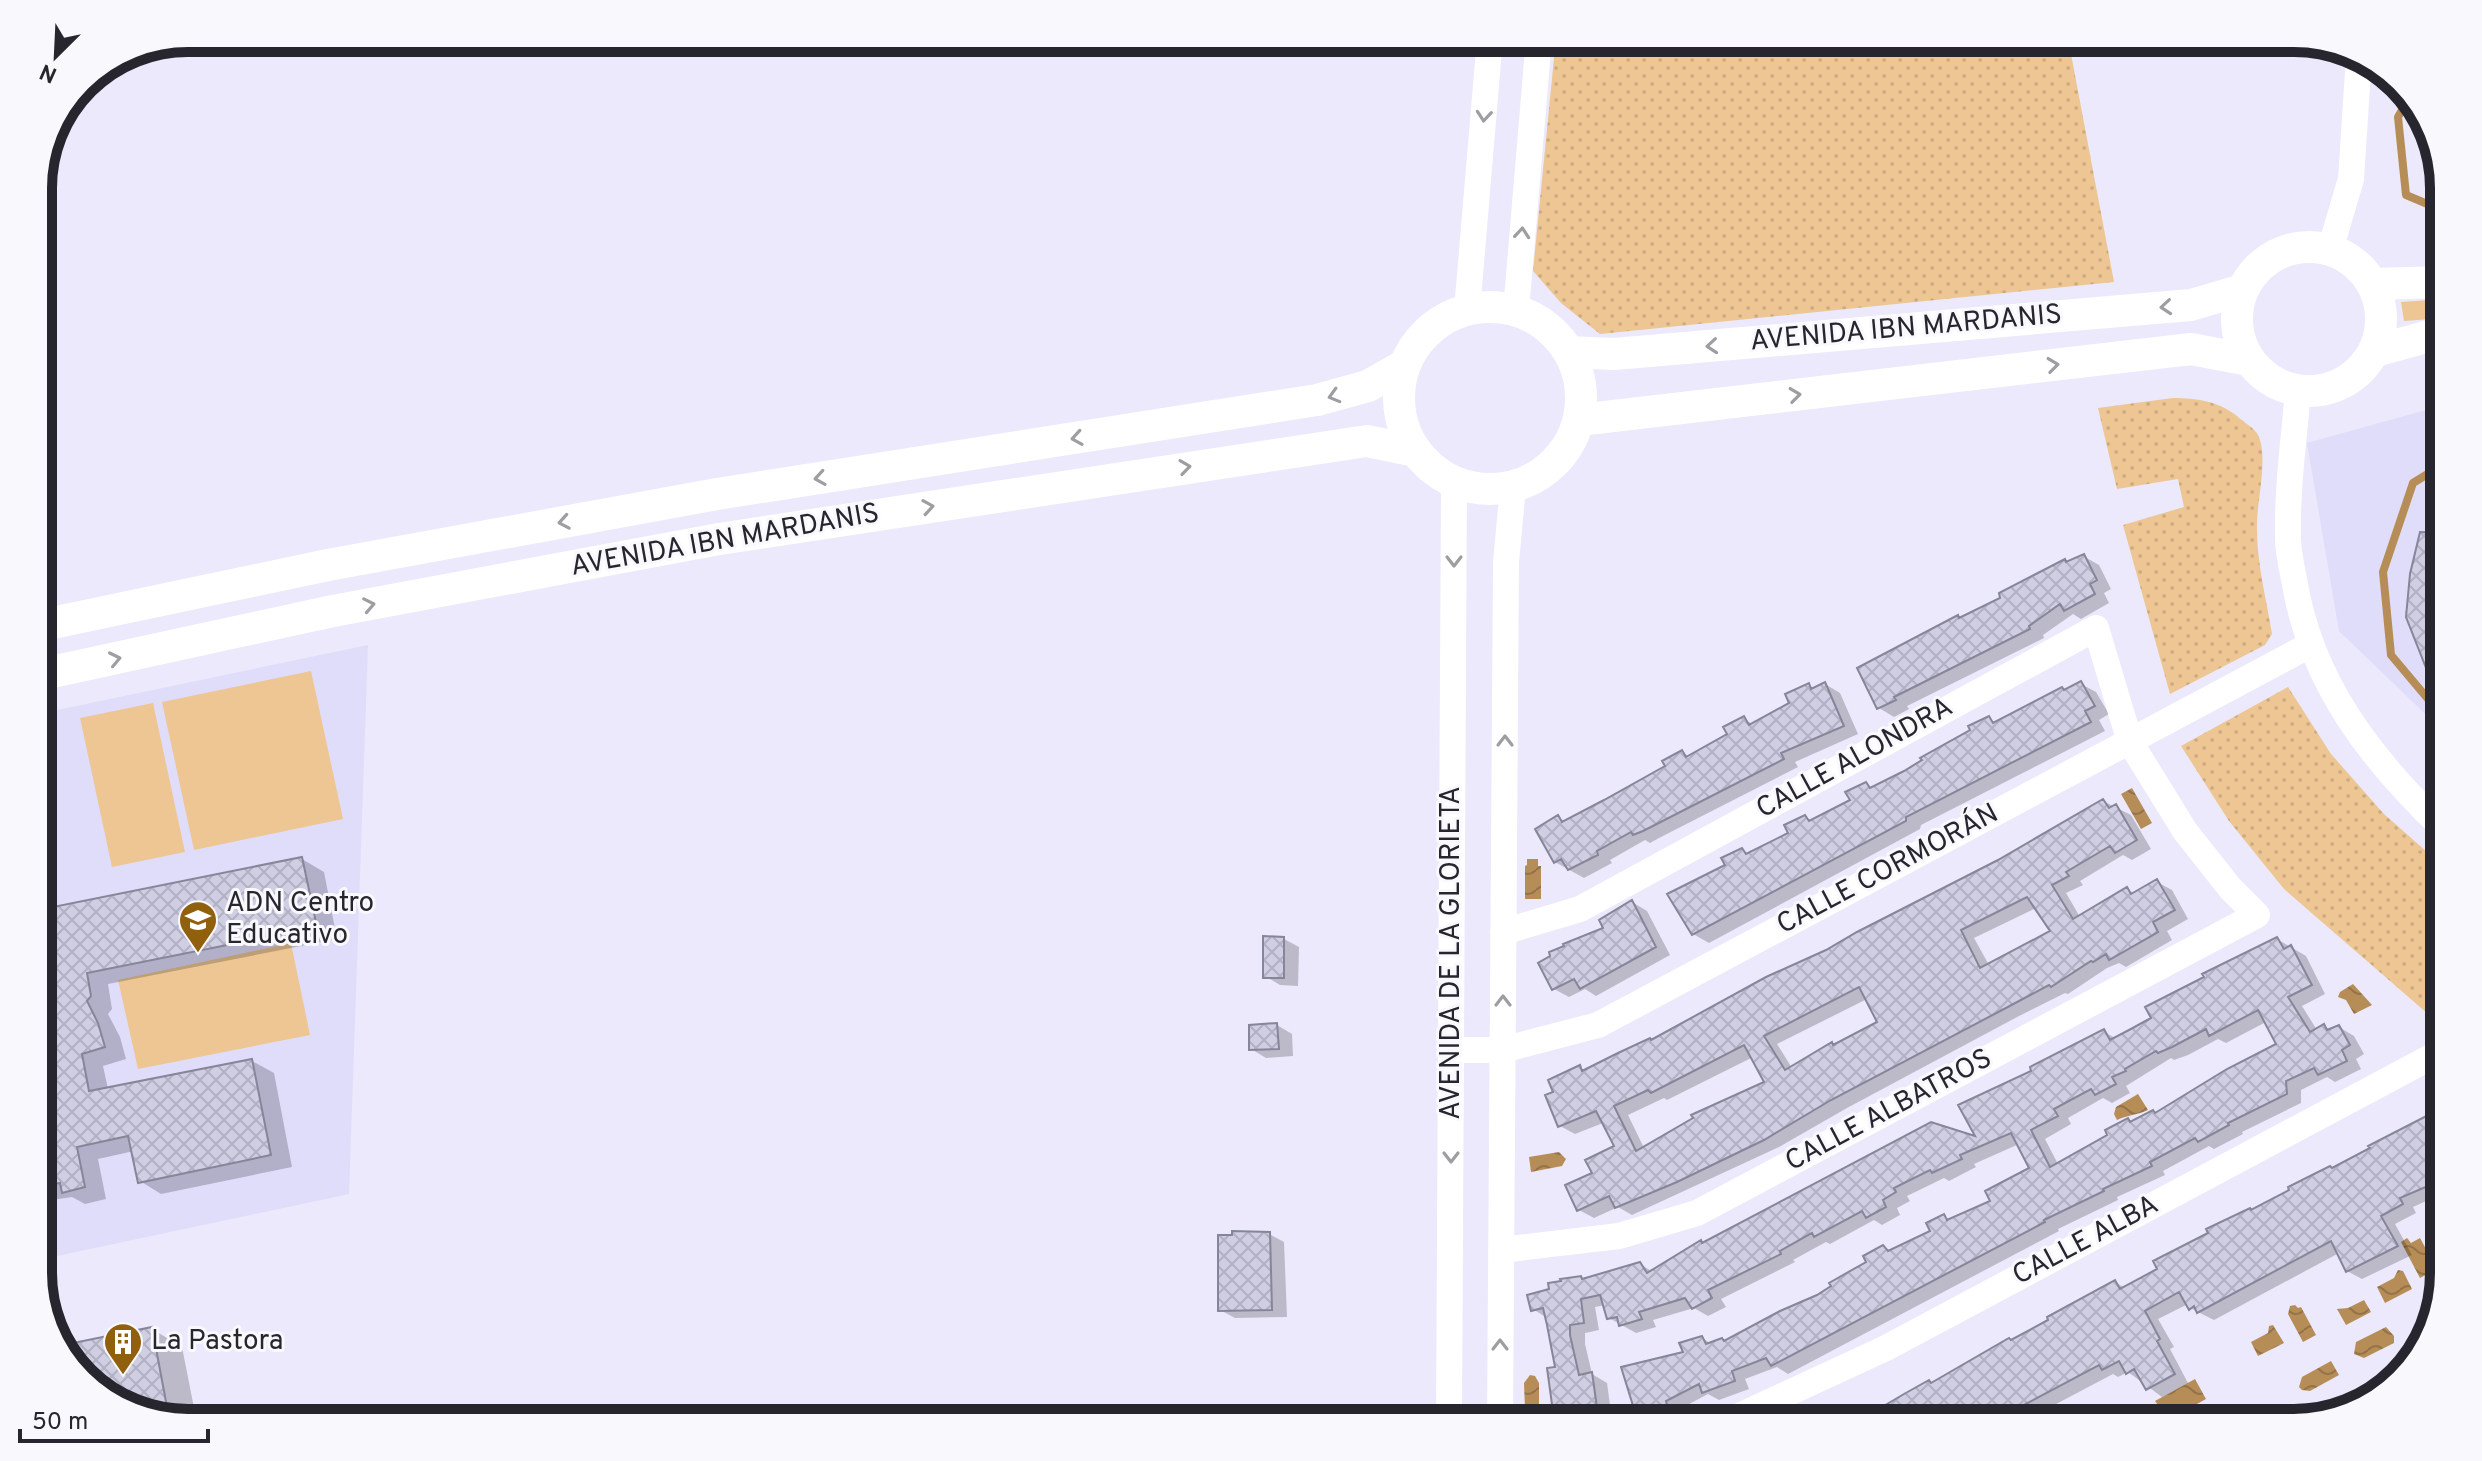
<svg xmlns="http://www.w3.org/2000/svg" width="2482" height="1461" font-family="Overpass,sans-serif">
  <defs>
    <pattern id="park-dots" width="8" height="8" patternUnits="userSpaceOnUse" patternTransform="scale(2)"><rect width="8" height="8" fill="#edc694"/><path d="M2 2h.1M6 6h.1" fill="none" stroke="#cbaa80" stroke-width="1.8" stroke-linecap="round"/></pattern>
    <pattern id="water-waves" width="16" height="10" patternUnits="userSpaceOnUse" patternTransform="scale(2)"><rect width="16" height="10" fill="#b68d57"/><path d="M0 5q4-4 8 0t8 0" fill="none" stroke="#947348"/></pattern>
    <pattern id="building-cross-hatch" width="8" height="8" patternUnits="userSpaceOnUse" patternTransform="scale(2)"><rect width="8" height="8" fill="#cfcee3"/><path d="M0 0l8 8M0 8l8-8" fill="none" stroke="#b2b1c3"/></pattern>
  </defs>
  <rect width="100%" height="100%" fill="#ebe9fb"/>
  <path fill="#dfddfa" d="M 2444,405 L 2444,732 L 2339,631 L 2307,443 Z
    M 368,645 L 349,1194 L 38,1260 L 38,714 Z"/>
  <path fill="#edc694" d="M 2444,299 L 2444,318 L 2404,321 L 2401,302 Z
    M 311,671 L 343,819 L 194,850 L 162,702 Z
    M 153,703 L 185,852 L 112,867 L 80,718 Z
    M 291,943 L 310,1035 L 138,1069 L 118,980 Z"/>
  <path fill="url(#park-dots)" d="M 1556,38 L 2068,38 L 2114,282 L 1600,334 L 1561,303 L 1533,271 Z
    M 2173,398 C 2196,398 2218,401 2237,416 C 2242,421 2251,426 2256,432 C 2270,450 2257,501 2257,523 C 2256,561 2266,597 2272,634 L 2265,645 L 2170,694 L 2123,525 L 2184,507 L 2178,479 L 2117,489 L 2098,408 Z
    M 2288,687 L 2331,754 L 2384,814 L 2444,867 L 2443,1027 L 2284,889 L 2229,821 L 2181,746 Z"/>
  <path fill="url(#water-waves)" d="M 2132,788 L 2152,823 L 2141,829 L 2121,794 Z
    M 1527,859 L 1538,859 L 1538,866 L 1541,866 L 1541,899 L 1525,899 L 1525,866 L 1527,865 Z
    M 2353,984 L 2372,1005 L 2354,1014 L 2346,1000 L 2338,997 L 2340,992 Z
    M 2138,1094 L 2148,1110 C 2137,1115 2128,1115 2117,1120 L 2114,1114 L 2116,1107 Z
    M 1559,1152 L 1566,1159 L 1562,1166 L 1531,1172 L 1529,1157 Z
    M 2407,1238 L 2411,1243 L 2420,1238 L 2437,1269 L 2420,1278 L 2401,1242 Z
    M 2398,1270 L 2403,1271 L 2412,1289 L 2385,1303 L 2377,1287 L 2394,1278 Z
    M 2364,1300 L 2371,1312 L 2346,1325 L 2337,1309 L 2348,1308 Z
    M 2295,1305 L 2298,1308 L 2301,1307 L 2316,1335 L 2303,1342 L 2288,1314 L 2290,1306 Z
    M 2273,1325 L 2284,1343 L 2258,1356 L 2251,1342 L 2268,1333 L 2269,1326 Z
    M 2386,1327 L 2394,1336 L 2394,1343 L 2364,1358 L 2354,1354 L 2356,1342 Z
    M 2331,1361 L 2339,1375 L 2310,1391 L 2302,1390 L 2299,1387 L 2302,1377 Z
    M 1530,1375 L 1535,1376 L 1539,1383 L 1539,1409 L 1525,1409 L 1524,1383 Z
    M 2195,1379 L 2206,1399 L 2166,1421 L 2162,1415 L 2155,1415 L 2153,1410 L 2158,1405 L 2155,1401 Z"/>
  <path fill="#0003" fill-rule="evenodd" d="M 2444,534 L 2444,691 L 2432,678 L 2405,611 L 2408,611 Z
    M 2083,556 L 2099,565 L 2111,589 L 2104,593 L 2109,603 L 2081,619 L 2073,614 L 2043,635 L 2044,638 L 1907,706 L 1909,709 L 1894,717 L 1879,708 L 1961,620 Z
    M 1825,684 L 1840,693 L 1858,734 L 1795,762 L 1798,767 L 1659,838 L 1650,843 L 1645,840 L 1610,860 L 1612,863 L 1584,878 L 1555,862 L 1558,818 L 1566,822 L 1668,767 L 1682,752 L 1690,757 L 1729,735 L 1744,719 L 1754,725 L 1792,704 L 1809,685 L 1815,689 Z
    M 2081,684 L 2096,692 L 2109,714 L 2099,720 L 2105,731 L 1921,825 L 1920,829 L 1709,943 L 1693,934 L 1728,866 L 1742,850 L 1750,855 L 1791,834 L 1805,817 L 1812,821 L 1852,801 L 1866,785 L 1874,789 L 1905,773 L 1989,719 L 1996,723 L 2062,689 L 2066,691 Z
    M 2103,801 L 2131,815 L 2151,849 L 2132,860 L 2123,855 L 2080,881 L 2083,885 L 2066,893 L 2080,917 L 2127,889 L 2135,894 L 2157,882 L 2172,890 L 2188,919 L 2167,931 L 2172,940 L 2126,967 L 2119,963 L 2107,968 L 2068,994 L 2065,993 L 2019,1016 L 1847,1108 L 1779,1147 L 1632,1215 L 1618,1207 L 1594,1218 L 1579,1210 L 1595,1174 L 1617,1147 L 1603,1123 L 1575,1134 L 1560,1126 L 1556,1093 L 1580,1068 L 1586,1071 L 1652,1041 L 1999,862 ZM 2036,908 L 2053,931 L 1989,965 L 1974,938 ZM 1867,999 L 1880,1023 L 1792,1068 L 1777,1044 ZM 1753,1057 L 1767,1083 L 1644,1148 L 1628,1115 L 1664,1098 L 1667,1100 Z
    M 302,859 L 324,872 L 337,939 L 108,984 L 112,1009 L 108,1014 L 120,1037 L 126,1059 L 103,1066 L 108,1089 L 252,1061 L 274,1073 L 292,1167 L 161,1194 L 140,1181 L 134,1151 L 98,1159 L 106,1199 L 85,1204 L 72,1197 L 38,1202 L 38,912 Z
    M 1632,902 L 1647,911 L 1670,955 L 1596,996 L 1585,989 L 1569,997 L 1554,989 Z
    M 1284,939 L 1299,947 L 1298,986 L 1280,985 L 1265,976 Z
    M 2277,939 L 2306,956 L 2325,994 L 2302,1006 L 2317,1030 L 2324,1026 L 2331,1030 L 2339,1027 L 2354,1036 L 2364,1054 L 2356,1059 L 2361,1069 L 2335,1082 L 2327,1077 L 2301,1090 L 2301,1103 L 2242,1132 L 2243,1134 L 2214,1149 L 2209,1146 L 2163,1171 L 2165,1175 L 2117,1197 L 2118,1200 L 2058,1229 L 2059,1231 L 1788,1374 L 1777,1367 L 1745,1379 L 1749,1389 L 1719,1400 L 1708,1394 L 1680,1409 L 1681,1413 L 1652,1420 L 1637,1411 L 1686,1353 L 1702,1338 L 1712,1344 L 1722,1340 L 1727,1342 L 1818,1297 L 1869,1263 L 1883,1247 L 1891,1252 L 1933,1232 L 1944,1217 L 1950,1220 L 1993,1201 L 2032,1169 L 2019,1144 L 1974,1164 L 1976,1167 L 1949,1181 L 1944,1178 L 1907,1196 L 1910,1201 L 1897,1208 L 1900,1215 L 1882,1225 L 1874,1220 L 1830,1244 L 1826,1242 L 1793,1260 L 1795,1262 L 1721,1299 L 1726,1307 L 1708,1316 L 1694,1308 L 1653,1320 L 1656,1327 L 1636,1333 L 1609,1318 L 1605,1305 L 1595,1307 L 1599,1330 L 1585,1333 L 1585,1344 L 1592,1374 L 1607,1383 L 1612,1420 L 1600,1421 L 1600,1423 L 1566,1423 L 1565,1416 L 1555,1410 L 1558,1369 L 1547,1318 L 1533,1309 L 1581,1278 L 1585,1280 L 1640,1264 L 1653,1272 L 1703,1244 L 1979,1139 L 2034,1072 L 2104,1032 L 2117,1039 L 2130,1032 ZM 2266,1022 L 2279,1045 L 2156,1114 L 2132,1123 L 2058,1164 L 2045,1139 L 2071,1124 L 2068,1118 L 2103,1098 L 2112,1103 L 2130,1093 L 2126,1086 L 2171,1058 L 2174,1060 L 2188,1055 L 2218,1039 L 2226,1043 Z
    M 1277,1025 L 1292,1034 L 1293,1056 L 1266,1058 L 1251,1049 Z
    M 2444,1110 L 2444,1193 L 2413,1207 L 2416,1213 L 2395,1224 L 2412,1255 L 2362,1279 L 2347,1271 L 2339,1253 L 2214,1320 L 2190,1308 L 2188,1304 L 2158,1319 L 2174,1347 L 2170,1349 L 2188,1383 L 2162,1397 L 2128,1372 L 2118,1377 L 2113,1374 L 2020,1423 L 1858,1423 L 2012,1342 L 2115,1282 L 2125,1288 L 2253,1212 Z
    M 1269,1234 L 1284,1242 L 1287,1317 L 1235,1318 L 1220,1310 Z
    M 152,1329 L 182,1347 L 197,1423 L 188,1423 L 112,1403 L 58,1348 Z"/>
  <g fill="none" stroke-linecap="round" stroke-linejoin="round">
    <path stroke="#b68d57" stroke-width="8" d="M 2409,98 L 2398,117 L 2406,195 L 2444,211
      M 2444,464 L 2413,483 L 2383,572 L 2391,655 L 2444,718"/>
  </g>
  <path fill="url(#building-cross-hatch)" stroke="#868599" stroke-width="2" fill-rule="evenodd" d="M 2420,532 L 2444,533 L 2443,711 L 2406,617 L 2410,574 Z
    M 2084,554 L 2097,580 L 2090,584 L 2095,594 L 2064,611 L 2060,604 L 2029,626 L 2030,629 L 1894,697 L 1896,700 L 1877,709 L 1857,668 L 1958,615 L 1959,618 L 2000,598 L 1999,593 L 2034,575 L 2065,559 L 2066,562 Z
    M 2081,681 L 2095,706 L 2085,711 L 2091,722 L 1906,817 L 1906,821 L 1692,935 L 1667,894 L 1725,865 L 1721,858 L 1742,848 L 1746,854 L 1788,833 L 1784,825 L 1805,815 L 1809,821 L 1850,800 L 1845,792 L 1866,782 L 1870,788 L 1904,771 L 1922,760 L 1920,758 L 1970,730 L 1968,726 L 1989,716 L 1993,723 L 2062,687 L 2064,690 Z
    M 1825,682 L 1844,726 L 1781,753 L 1784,759 L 1643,831 L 1633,835 L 1631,832 L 1597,851 L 1598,855 L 1568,870 L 1561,859 L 1554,863 L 1535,829 L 1558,815 L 1562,822 L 1604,800 L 1665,766 L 1662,761 L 1682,750 L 1686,757 L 1727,734 L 1723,727 L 1744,716 L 1749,725 L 1789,703 L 1785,694 L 1809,683 L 1811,689 Z
    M 2103,799 L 2109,808 L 2116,804 L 2137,840 L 2115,853 L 2110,846 L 2066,872 L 2069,876 L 2052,885 L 2073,919 L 2127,887 L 2131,894 L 2157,879 L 2175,910 L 2153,922 L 2158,932 L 2109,960 L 2106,954 L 2093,962 L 2091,961 L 2051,987 L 2049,985 L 2004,1009 L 1831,1100 L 1764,1140 L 1677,1182 L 1615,1208 L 1609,1196 L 1577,1211 L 1565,1185 L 1592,1173 L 1585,1160 L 1614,1146 L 1596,1111 L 1558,1127 L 1545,1095 L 1553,1092 L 1548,1080 L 1580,1065 L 1582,1071 L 1618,1053 L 1650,1038 L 1651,1040 L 1766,977 L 1826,950 L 1857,932 L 1998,860 ZM 2027,897 L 2050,931 L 1980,968 L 1961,930 ZM 1859,987 L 1877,1022 L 1833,1045 L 1832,1042 L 1785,1070 L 1764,1036 ZM 1744,1045 L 1764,1082 L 1691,1115 L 1693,1118 L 1636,1151 L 1614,1106 L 1648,1090 L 1651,1093 Z
    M 302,857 L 317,927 L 87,973 L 91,996 L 87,1001 L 98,1023 L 105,1047 L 82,1054 L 89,1091 L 252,1059 L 271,1155 L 138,1183 L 128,1136 L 77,1147 L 85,1187 L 62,1193 L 60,1183 L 38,1187 L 38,910 Z
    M 1632,900 L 1656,947 L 1580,989 L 1574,979 L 1552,990 L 1538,963 L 1550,956 L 1549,952 L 1564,946 L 1563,944 L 1603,928 L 1599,920 Z
    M 1263,936 L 1284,937 L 1284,978 L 1263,978 Z
    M 2277,937 L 2284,949 L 2291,945 L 2312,985 L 2288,997 L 2310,1032 L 2324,1024 L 2327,1030 L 2339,1025 L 2350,1045 L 2342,1050 L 2347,1061 L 2318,1075 L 2314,1068 L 2286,1081 L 2287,1094 L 2228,1123 L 2229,1125 L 2198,1142 L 2195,1138 L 2150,1162 L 2152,1166 L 2103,1189 L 2104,1191 L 2044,1220 L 2045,1222 L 1771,1366 L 1766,1358 L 1732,1371 L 1735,1381 L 1702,1393 L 1699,1384 L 1666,1401 L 1667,1405 L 1635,1412 L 1621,1367 L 1683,1352 L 1679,1343 L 1702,1336 L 1706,1344 L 1722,1338 L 1724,1341 L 1780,1311 L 1817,1295 L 1831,1286 L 1829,1283 L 1866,1262 L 1863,1256 L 1883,1245 L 1888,1251 L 1930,1231 L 1926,1223 L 1944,1214 L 1947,1220 L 1990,1201 L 1985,1191 L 2029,1168 L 2011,1133 L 1960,1155 L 1962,1159 L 1932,1173 L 1930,1170 L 1894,1188 L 1896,1192 L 1883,1200 L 1886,1207 L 1866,1218 L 1862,1211 L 1814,1237 L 1812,1233 L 1780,1251 L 1781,1254 L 1708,1290 L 1712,1298 L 1692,1309 L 1685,1298 L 1639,1312 L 1642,1319 L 1619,1326 L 1617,1317 L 1607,1319 L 1600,1295 L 1581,1299 L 1584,1323 L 1570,1325 L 1570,1335 L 1579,1375 L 1592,1372 L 1598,1415 L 1594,1415 L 1594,1419 L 1564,1423 L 1562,1411 L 1553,1412 L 1547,1368 L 1555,1367 L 1547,1325 L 1543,1308 L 1531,1311 L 1527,1295 L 1549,1289 L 1548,1283 L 1561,1281 L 1560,1279 L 1581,1276 L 1582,1279 L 1640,1262 L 1647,1273 L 1701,1240 L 1702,1243 L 1931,1122 L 1975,1136 L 1958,1105 L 2031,1071 L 2030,1067 L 2104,1029 L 2110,1040 L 2129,1030 L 2151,1018 L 2145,1007 L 2204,977 L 2202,974 ZM 2258,1010 L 2276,1044 L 2227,1069 L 2155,1113 L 2153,1110 L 2130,1122 L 2128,1118 L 2105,1130 L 2107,1135 L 2050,1167 L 2031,1130 L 2058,1116 L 2054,1109 L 2091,1089 L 2095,1095 L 2116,1084 L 2112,1077 L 2126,1071 L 2125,1069 L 2156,1051 L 2158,1053 L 2172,1047 L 2206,1029 L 2209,1036 Z
    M 1277,1023 L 1279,1049 L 1249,1050 L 1249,1025 Z
    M 2444,1107 L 2444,1179 L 2400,1198 L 2403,1204 L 2381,1216 L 2398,1246 L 2346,1272 L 2331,1241 L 2197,1313 L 2194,1306 L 2189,1310 L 2179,1292 L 2145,1311 L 2160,1339 L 2157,1341 L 2175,1374 L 2146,1390 L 2134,1369 L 2126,1374 L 2119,1361 L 2102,1370 L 2099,1365 L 1990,1423 L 1855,1423 L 1904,1394 L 1929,1380 L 1931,1383 L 2009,1338 L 2011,1340 L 2048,1320 L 2047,1317 L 2115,1280 L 2120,1289 L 2157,1269 L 2153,1261 L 2208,1233 L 2206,1229 L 2250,1208 L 2251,1210 L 2289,1190 L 2288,1187 L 2330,1166 L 2332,1168 L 2370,1148 L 2368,1146 Z
    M 1232,1231 L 1270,1232 L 1272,1310 L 1218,1311 L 1218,1235 L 1232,1235 Z
    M 152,1327 L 169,1418 L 112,1403 L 58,1346 Z"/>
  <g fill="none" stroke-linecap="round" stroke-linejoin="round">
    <path stroke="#fff" stroke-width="26" d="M 2330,250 L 2351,179 L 2359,56
      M 1467,310 L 1490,38
      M 1516,311 L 1539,38
      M 2298,391 C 2294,439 2287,488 2288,537 C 2288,551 2291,565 2294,579 C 2310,681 2371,760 2444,829
      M 1452,1050 L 1502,1050 L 1598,1025 L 2310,645
      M 1501,1250 L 1619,1236 L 1697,1213 L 2257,915 L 2230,888 L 2185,831 L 2130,742 L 2096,628 L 1580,909 L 1503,932
      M 1449,1423 L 1454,483
      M 1500,1423 L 1506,562 L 1513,487
      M 1724,1423 L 1886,1348 L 2444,1050"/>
    <path stroke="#fff" stroke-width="32" d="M2237 319a72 72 0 1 1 144 0a72 72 0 1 1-144 0Z
      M 2373,284 L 2444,282
      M1399 398a91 91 0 1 1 182 0a91 91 0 1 1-182 0Z
      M 2375,351 L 2444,332
      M 1569,352 L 1614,354 L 2191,305 L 2242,290
      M 1579,420 L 2191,349 L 2249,360
      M 38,626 L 328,565 L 717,494 L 1317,400 L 1368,386 L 1405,365
      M 38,675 L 333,611 L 719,539 L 1367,441 L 1416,451"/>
  </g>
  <defs><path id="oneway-chevron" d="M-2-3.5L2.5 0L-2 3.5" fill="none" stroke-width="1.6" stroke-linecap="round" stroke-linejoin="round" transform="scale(2)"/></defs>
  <g stroke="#9e9da1">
    <use href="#oneway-chevron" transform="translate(1484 116) rotate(95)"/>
    <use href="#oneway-chevron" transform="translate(1522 233) rotate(-85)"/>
    <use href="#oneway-chevron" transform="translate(2166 307) rotate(175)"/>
    <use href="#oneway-chevron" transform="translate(1712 346) rotate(175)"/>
    <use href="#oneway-chevron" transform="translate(2053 365) rotate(-7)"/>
    <use href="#oneway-chevron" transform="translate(1795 395) rotate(-7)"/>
    <use href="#oneway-chevron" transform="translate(1334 396) rotate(164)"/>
    <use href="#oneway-chevron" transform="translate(1077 438) rotate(171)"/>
    <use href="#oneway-chevron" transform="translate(1185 467) rotate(-8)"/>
    <use href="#oneway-chevron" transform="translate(820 478) rotate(171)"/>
    <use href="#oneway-chevron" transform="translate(928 507) rotate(-9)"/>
    <use href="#oneway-chevron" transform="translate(564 522) rotate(170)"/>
    <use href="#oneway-chevron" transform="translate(1454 561) rotate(90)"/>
    <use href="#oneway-chevron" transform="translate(369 605) rotate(-11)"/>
    <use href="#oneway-chevron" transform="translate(115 659) rotate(-12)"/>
    <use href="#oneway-chevron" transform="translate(1505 741) rotate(-90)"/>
    <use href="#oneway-chevron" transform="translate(1503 1001) rotate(-90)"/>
    <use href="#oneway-chevron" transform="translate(1451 1157) rotate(90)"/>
    <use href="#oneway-chevron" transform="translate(1500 1345) rotate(-90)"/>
  </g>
  <defs>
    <g id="school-pin" transform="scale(2)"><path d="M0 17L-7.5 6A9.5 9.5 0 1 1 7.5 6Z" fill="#90600d" stroke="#f9f8fd"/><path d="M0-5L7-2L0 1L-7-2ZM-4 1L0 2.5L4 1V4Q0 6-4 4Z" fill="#fff"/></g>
    <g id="building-pin" transform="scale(2)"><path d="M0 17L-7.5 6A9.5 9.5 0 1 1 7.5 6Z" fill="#90600d" stroke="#f9f8fd"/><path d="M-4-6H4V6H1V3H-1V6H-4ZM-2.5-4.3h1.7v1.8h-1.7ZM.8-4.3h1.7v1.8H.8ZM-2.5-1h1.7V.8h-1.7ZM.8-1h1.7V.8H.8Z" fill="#fff"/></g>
  </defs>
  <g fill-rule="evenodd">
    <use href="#school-pin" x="198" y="920"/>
    <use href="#building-pin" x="123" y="1342"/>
  </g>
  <g text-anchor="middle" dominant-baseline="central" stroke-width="6" stroke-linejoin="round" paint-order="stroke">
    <g font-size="28" fill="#27262e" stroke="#f9f8fd">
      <text transform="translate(1906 329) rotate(-5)">AVENIDA IBN MARDANIS</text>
      <text transform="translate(725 541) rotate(-10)">AVENIDA IBN MARDANIS</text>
      <text transform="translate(1855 759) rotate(-29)">CALLE ALONDRA</text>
      <text transform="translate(1888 870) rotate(-28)">CALLE CORMORÁN</text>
      <text transform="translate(1452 953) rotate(-90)">AVENIDA DE LA GLORIETA</text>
      <text transform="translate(1889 1111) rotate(-28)">CALLE ALBATROS</text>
      <text transform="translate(2086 1241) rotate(-28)">CALLE ALBA</text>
    </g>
    <g font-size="28" fill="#27262e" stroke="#f9f8fd" text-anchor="start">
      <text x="226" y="904">ADN Centro<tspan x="226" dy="32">Educativo</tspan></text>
      <text x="151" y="1342">La Pastora</text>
    </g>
  </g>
  <path d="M0 0H2482V1461H0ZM188 52H2294A136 136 0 0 1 2430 188V1273A136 136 0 0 1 2294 1409H188A136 136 0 0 1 52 1273V188A136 136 0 0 1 188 52Z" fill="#f9f8fd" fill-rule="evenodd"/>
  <path fill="none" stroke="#27262e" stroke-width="10" d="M188 52H2294A136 136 0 0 1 2430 188V1273A136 136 0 0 1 2294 1409H188A136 136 0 0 1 52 1273V188A136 136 0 0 1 188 52Z"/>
  <g transform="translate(56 56) rotate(204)" stroke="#f9f8fd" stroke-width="6" paint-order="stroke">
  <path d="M0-6L14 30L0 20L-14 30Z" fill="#27262e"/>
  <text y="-12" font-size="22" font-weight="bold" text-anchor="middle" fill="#27262e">N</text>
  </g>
  <path d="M20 1429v12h188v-12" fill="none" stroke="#27262e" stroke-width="4"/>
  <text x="32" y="1429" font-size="24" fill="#27262e" stroke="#f9f8fd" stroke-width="6" paint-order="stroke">50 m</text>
</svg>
